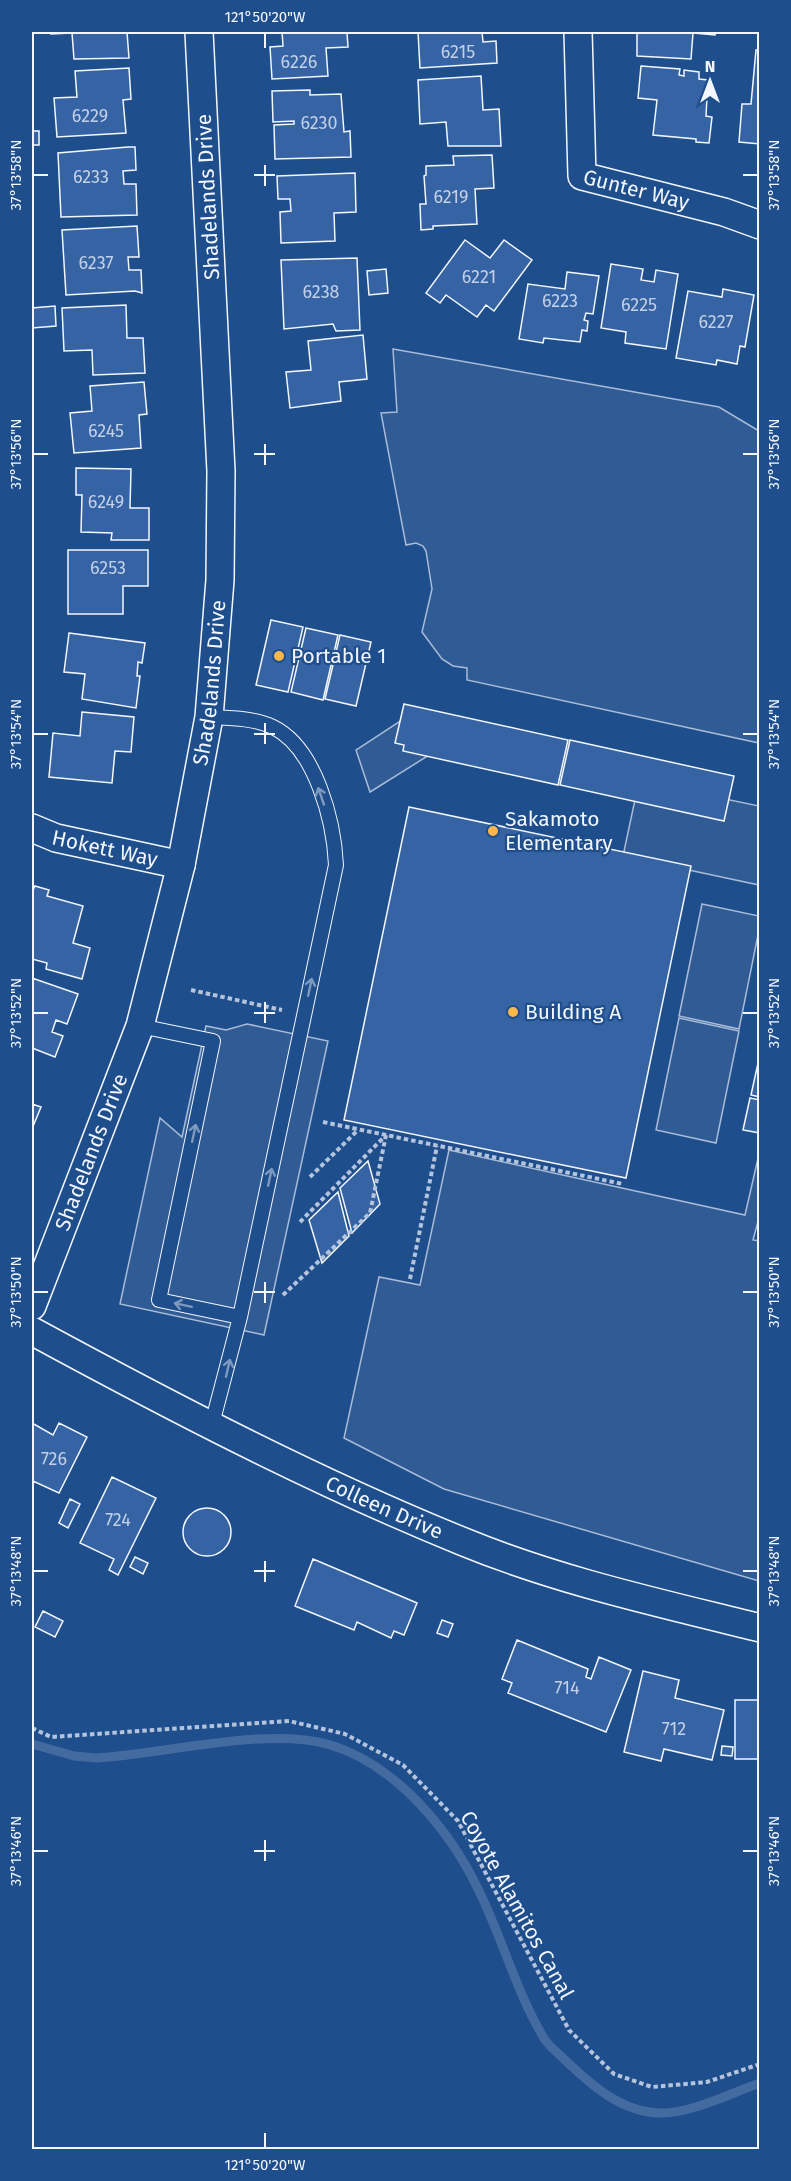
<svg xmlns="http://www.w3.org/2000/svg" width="791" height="2181" font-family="'Fira Sans',sans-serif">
  <rect width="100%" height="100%" fill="#1f4e8c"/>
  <path fill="#305b95" stroke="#a8bbd7" stroke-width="1.5" d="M 393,349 L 719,407 L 759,431 L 759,743 L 467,680 L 467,668 L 453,666 L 442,659 L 422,632 L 432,589 L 426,551 L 423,546 L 416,543 L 406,545 L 381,413 L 397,412 Z
    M 414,712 L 434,752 L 370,792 L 356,750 Z
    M 639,781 L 759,806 L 759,885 L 623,856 Z
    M 702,904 L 759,916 L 759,930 L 739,1029 L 679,1016 Z
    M 679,1018 L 739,1031 L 716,1143 L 656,1130 Z
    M 247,1024 L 328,1041 L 264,1335 L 120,1304 L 160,1118 L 182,1137 L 206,1026 L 226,1030 Z
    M 449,1150 L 745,1215 L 759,1154 L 759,1218 L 753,1240 L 760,1241 L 759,1581 L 444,1489 L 344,1438 L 379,1277 L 420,1285 Z"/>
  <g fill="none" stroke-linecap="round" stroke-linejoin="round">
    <path stroke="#446ba0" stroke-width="9" d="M 32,1744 L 74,1756 L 97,1758 C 164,1754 265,1727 327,1744 C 395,1763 450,1830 479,1891 C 503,1940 517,1994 545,2040 C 550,2047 558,2053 564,2059 C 591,2085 621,2112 660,2113 C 690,2114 731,2093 760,2083"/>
  </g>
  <path fill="#3563a3" stroke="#f2f6ff" stroke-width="1.5" d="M 51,32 L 127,32 L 129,58 L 74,59 L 72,33 L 51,34 Z
    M 270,32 L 347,32 L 348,47 L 326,48 L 328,76 L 272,79 L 270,47 L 283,46 L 282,32 Z
    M 418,32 L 482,32 L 483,42 L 496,41 L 497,63 L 420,68 Z
    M 637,32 L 715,32 L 715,35 L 693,33 L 691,59 L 637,56 Z
    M 756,50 L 760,50 L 760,144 L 739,142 L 742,104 L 751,104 Z
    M 641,66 L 680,69 L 679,75 L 684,76 L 684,70 L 699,72 L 699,79 L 708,80 L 706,116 L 712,117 L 709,143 L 696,142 L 696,139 L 653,135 L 657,100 L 638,98 Z
    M 129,68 L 131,99 L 123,100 L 126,133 L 57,137 L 54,98 L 77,97 L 75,71 Z
    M 481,76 L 483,110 L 499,109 L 501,146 L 448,146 L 446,122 L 420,124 L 418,80 Z
    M 310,90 L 310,95 L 341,94 L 344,132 L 350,131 L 351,157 L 275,159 L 274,125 L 294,124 L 294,121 L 273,122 L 272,91 Z
    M 32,131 L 39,131 L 39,145 L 32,145 Z
    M 128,147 L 135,147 L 136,170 L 123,171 L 124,184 L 136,184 L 137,215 L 61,217 L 58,153 Z
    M 492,155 L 494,188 L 475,189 L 477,224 L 433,226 L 433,229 L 421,230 L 420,204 L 426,204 L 424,176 L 426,175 L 426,166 L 454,165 L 453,156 Z
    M 355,173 L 356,212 L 334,213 L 335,241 L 281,243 L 280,212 L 291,211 L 290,199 L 278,199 L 277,176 Z
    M 137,226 L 139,257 L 128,257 L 129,270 L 141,270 L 142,293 L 135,291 L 66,295 L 62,230 Z
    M 465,240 L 490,258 L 504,240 L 532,260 L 494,311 L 486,305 L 477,317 L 446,295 L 440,303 L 426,293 Z
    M 357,258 L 360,330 L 336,331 L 333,324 L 284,329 L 281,260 Z
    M 611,264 L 643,269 L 641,280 L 654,282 L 656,270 L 678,274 L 666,349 L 625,343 L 626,332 L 601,328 Z
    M 386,269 L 388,293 L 369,295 L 367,271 Z
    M 567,272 L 599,276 L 593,314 L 586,313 L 584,320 L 588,321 L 587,331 L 582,330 L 580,342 L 544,338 L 543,343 L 519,339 L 528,284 L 565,289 Z
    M 723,289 L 754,295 L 745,347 L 740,346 L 737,364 L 717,360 L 716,365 L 676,358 L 688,291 L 722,297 Z
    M 126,305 L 127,338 L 143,338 L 145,373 L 93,375 L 92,350 L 64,351 L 62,308 Z
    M 55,306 L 56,326 L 32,328 L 32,308 Z
    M 363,335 L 367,379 L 339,382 L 341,401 L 290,408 L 286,372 L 311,370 L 308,341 Z
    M 144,382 L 147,414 L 139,415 L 141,448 L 74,453 L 70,413 L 92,411 L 90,386 Z
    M 76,468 L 131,469 L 130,508 L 149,508 L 149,540 L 111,540 L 112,533 L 81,532 L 82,495 L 76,495 Z
    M 68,550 L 148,550 L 148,586 L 123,586 L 123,614 L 68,614 Z
    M 271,620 L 303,627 L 288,692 L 256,685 Z
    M 306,628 L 338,635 L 323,700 L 291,692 Z
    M 69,633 L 145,643 L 142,663 L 138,662 L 137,676 L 140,676 L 136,708 L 82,699 L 85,674 L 64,672 Z
    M 340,635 L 371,642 L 356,706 L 325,699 Z
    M 404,704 L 568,740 L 558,785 L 403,751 L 404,745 L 395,743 Z
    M 82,712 L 134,717 L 131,752 L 115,751 L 112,783 L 49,777 L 53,733 L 80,736 Z
    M 570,740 L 734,776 L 724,821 L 560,785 Z
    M 409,807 L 691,866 L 626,1178 L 344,1120 Z
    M 35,886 L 49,890 L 47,896 L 83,906 L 73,943 L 90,948 L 82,979 L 46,969 L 47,963 L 32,959 L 32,892 Z
    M 32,978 L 78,994 L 67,1024 L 56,1020 L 52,1032 L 63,1036 L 55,1057 L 32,1048 Z
    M 758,1063 L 760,1064 L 760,1097 L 751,1095 Z
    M 750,1098 L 760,1100 L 760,1133 L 743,1130 Z
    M 32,1104 L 41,1107 L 32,1129 Z
    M 368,1161 L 380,1204 L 352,1233 L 340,1188 Z
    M 338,1192 L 349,1236 L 322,1263 L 309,1220 Z
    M 32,1423 L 53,1435 L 59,1423 L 87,1437 L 59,1493 L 33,1481 L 32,1484 Z
    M 112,1477 L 156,1498 L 118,1575 L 109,1570 L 114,1559 L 80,1543 Z
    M 70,1499 L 80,1504 L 68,1528 L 59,1523 Z
    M183 1532a24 24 0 1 1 48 0a24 24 0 1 1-48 0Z
    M 135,1557 L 148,1563 L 143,1574 L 130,1567 Z
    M 313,1559 L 417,1603 L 404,1635 L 394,1631 L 391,1638 L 357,1622 L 354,1630 L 295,1606 Z
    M 43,1611 L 63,1621 L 55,1637 L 35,1627 Z
    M 442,1620 L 453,1624 L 448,1637 L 437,1633 Z
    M 517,1640 L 588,1669 L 586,1677 L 591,1679 L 599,1657 L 631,1670 L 606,1732 L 508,1693 L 512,1683 L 502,1679 Z
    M 643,1671 L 679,1680 L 675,1698 L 724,1710 L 712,1760 L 664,1749 L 661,1761 L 624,1752 Z
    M 735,1700 L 760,1700 L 760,1759 L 735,1759 Z
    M 722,1746 L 733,1747 L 732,1756 L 721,1755 Z"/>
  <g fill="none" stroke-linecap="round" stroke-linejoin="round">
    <g stroke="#f2f6ff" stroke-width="16">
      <path id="lane" d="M 209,717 C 230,718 254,718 273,727 C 316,748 334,822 336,865 L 240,1317 L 212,1424
        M 140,1026 L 213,1041 L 159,1300 L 240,1317"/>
    </g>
    <g stroke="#f2f6ff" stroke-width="30">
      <g id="street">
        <path id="s1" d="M 578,32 L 582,176 L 724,212 L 760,225"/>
        <path id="s2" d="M 32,828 L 56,838 L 181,865"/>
        <path id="s3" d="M 32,1306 L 140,1026 L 181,865 L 209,717 L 220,580 L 221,471 L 199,32"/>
        <path id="s4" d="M 32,1331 C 172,1407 316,1482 464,1542 C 559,1581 660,1603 760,1628"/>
      </g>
    </g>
    <path stroke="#b3c4dc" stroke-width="4" stroke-dasharray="4.5 3" stroke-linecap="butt" d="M 191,990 L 282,1010
      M 323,1122 L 623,1184
      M 310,1177 L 358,1130
      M 300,1222 L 385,1136
      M 410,1279 L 437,1146
      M 283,1295 L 370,1213 L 386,1135
      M 32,1728 L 51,1737 L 289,1721 L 345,1734 L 403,1765 L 458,1821 L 569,2030 L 614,2074 L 652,2087 L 707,2082 L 760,2064"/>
    <use href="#lane" stroke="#1f4e8c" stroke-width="14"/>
    <use href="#street" stroke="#1f4e8c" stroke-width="27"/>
  </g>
  <defs><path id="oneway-shaft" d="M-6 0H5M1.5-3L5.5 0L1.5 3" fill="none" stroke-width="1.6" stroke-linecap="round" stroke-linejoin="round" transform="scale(1.5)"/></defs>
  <g stroke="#7e9ac0">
    <use href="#oneway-shaft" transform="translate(321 796) rotate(-109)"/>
    <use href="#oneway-shaft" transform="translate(310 987) rotate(-78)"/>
    <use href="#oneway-shaft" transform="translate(194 1133) rotate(-78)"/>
    <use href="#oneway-shaft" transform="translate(270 1177) rotate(-78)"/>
    <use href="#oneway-shaft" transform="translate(183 1305) rotate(-168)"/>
    <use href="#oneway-shaft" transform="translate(228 1368) rotate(-77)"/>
  </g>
  <path fill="none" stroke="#f2f6ff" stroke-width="2" d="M 265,33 L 265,48M 265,165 L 265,186M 33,175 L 48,175M 254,175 L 275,175M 743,175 L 758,175M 265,444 L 265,465M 33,454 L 48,454M 254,454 L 275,454M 743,454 L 758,454M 265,723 L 265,744M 33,734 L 48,734M 254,734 L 275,734M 743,734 L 758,734M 265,1002 L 265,1023M 33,1013 L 48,1013M 254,1013 L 275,1013M 743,1013 L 758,1013M 265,1282 L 265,1303M 33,1292 L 48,1292M 254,1292 L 275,1292M 743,1292 L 758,1292M 265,1561 L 265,1582M 33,1571 L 48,1571M 254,1571 L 275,1571M 743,1571 L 758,1571M 265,1840 L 265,1861M 33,1851 L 48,1851M 254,1851 L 275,1851M 743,1851 L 758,1851M 265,2133 L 265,2148"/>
  <g fill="#ffb74d" stroke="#1f4e8c" stroke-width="2">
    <circle cx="279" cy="656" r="6"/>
    <circle cx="493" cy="831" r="6"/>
    <circle cx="513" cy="1012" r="6"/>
  </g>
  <g text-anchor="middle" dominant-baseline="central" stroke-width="4.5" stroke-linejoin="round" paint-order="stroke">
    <g font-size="18" fill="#c3d1e8">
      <text x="458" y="52">6215</text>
      <text x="299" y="62">6226</text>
      <text x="90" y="116">6229</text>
      <text x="319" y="123">6230</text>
      <text x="91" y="177">6233</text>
      <text x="451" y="197">6219</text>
      <text x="96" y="263">6237</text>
      <text x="479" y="277">6221</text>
      <text x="321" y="292">6238</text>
      <text x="560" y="301">6223</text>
      <text x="639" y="305">6225</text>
      <text x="716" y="322">6227</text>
      <text x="106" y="431">6245</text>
      <text x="106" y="502">6249</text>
      <text x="108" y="568">6253</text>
      <text x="54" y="1459">726</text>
      <text x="118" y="1520">724</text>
      <text x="567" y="1688">714</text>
      <text x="674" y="1729">712</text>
    </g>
    <g font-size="21" fill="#f2f6ff" stroke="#1f4e8c">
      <text stroke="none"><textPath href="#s1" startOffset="200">Gunter Way</textPath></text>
      <text transform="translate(208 197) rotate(-93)">Shadelands Drive</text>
      <text stroke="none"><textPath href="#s3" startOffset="651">Shadelands Drive</textPath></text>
      <text stroke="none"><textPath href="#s2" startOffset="76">Hokett Way</textPath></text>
      <text stroke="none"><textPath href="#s3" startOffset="165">Shadelands Drive</textPath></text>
      <text stroke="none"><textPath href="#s4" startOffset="394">Colleen Drive</textPath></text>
      <text transform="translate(517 1905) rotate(61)">Coyote Alamitos Canal</text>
    </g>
    <g font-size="21" fill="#f2f6ff" stroke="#1f4e8c" text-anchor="start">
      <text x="291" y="656">Portable 1</text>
      <text x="505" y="819">Sakamoto<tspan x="505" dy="24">Elementary</tspan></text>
      <text x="525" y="1012">Building A</text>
    </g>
  </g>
  <rect width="791" height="2181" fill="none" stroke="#1f4e8c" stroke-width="66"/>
  <g transform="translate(710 81)" stroke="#1f4e8c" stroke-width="4.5" paint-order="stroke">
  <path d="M0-4.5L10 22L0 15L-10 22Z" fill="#f2f6ff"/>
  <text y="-9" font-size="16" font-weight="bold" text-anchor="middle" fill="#f2f6ff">N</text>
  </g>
  <rect x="33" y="33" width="725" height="2115" fill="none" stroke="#f2f6ff" stroke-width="2"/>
  <g font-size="15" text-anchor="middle" fill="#f2f6ff">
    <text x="265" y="22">121°50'20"W</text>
    <text transform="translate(16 175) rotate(-90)" y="5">37°13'58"N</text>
    <text transform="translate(774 175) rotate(-90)" y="5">37°13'58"N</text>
    <text transform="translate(16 454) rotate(-90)" y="5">37°13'56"N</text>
    <text transform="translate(774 454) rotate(-90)" y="5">37°13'56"N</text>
    <text transform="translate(16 734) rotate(-90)" y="5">37°13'54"N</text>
    <text transform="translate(774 734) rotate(-90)" y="5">37°13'54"N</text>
    <text transform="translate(16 1013) rotate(-90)" y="5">37°13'52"N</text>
    <text transform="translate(774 1013) rotate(-90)" y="5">37°13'52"N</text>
    <text transform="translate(16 1292) rotate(-90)" y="5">37°13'50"N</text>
    <text transform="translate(774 1292) rotate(-90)" y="5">37°13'50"N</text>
    <text transform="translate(16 1571) rotate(-90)" y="5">37°13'48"N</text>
    <text transform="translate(774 1571) rotate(-90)" y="5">37°13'48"N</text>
    <text transform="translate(16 1851) rotate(-90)" y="5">37°13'46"N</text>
    <text transform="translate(774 1851) rotate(-90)" y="5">37°13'46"N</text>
    <text x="265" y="2170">121°50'20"W</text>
  </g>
</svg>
